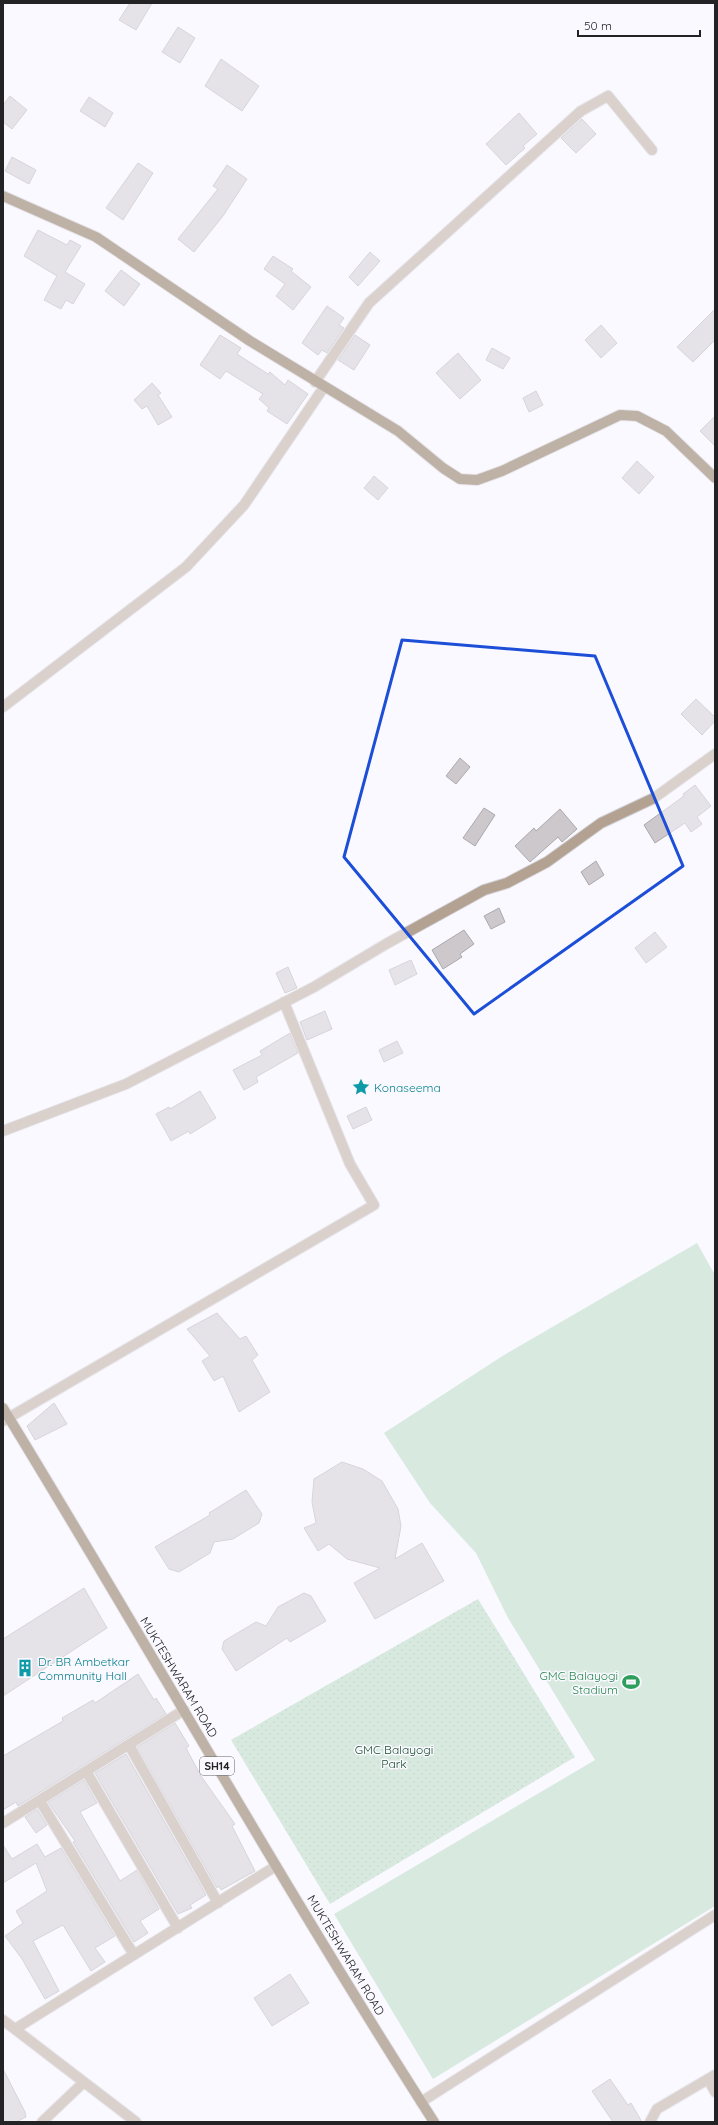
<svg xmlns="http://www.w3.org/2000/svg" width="718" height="2125" font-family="Quicksand,sans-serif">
  <defs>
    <pattern id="grass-dots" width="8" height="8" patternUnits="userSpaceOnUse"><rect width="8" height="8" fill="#afd5b9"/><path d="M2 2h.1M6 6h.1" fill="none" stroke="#96b79f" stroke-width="1.8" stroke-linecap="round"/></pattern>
  </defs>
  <rect width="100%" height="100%" fill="#f9f9ff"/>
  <path fill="url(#grass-dots)" d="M 478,1599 L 575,1757 L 330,1904 L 231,1740 Z"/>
  <path fill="#afd5b9" d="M 697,1243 L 715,1275 L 715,1906 L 433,2079 L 334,1914 L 595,1760 L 508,1618 L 476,1553 L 430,1503 L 384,1433 L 504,1355 Z"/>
  <path fill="#ccc8cc" stroke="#aca8ac" d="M 130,3 L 152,3 L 136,30 L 119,20 Z
    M 178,27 L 195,38 L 180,63 L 162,52 Z
    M 221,59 L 259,86 L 242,111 L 205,86 Z
    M 10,96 L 27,110 L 12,129 L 3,122 L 3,105 Z
    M 89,97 L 113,113 L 105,127 L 80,111 Z
    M 519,113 L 537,134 L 523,146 L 525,148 L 506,165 L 486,144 Z
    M 582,119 L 596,134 L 576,153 L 561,138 Z
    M 12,157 L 36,170 L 29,184 L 5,171 Z
    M 138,163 L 153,173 L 123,220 L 106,208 Z
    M 227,165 L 247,179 L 223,216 L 194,252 L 178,239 L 218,189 L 213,186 Z
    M 38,230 L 67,245 L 70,240 L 81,246 L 65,272 L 85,284 L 73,304 L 66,300 L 61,309 L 44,300 L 57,276 L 24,256 Z
    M 370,252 L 380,261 L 358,286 L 349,277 Z
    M 273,256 L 293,269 L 291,271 L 311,287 L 293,310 L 276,296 L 285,284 L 264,269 Z
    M 121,270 L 140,284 L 124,306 L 105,291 Z
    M 327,306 L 344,318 L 339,325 L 344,328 L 327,353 L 322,350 L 318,355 L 302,343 Z
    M 715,309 L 715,340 L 693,362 L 677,347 Z
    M 601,325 L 617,343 L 601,358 L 585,340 Z
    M 220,335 L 241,348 L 237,354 L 268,374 L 270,372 L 285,385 L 288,380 L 308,394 L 287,424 L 267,411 L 269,408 L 259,399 L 263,394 L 226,371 L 220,379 L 200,365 Z
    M 355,335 L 370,345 L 354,370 L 338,360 Z
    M 492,348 L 510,358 L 503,369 L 486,360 Z
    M 458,353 L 481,380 L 460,399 L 436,373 Z
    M 152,383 L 161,393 L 158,395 L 172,417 L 158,425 L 147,406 L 142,409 L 134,400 Z
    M 536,391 L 543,405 L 529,412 L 523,398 Z
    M 715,416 L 715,446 L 700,431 Z
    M 637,461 L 654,477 L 639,494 L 622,478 Z
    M 374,476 L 388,488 L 378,500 L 364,488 Z
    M 696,699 L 715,717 L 715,721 L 702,735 L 681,714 Z
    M 460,758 L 470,767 L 456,784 L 446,776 Z
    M 695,785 L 711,806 L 697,817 L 702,824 L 691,832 L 685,823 L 655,843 L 644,825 L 684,796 L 683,794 Z
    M 484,808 L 495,815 L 475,846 L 463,838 Z
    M 560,809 L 577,829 L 562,842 L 558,837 L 530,862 L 515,846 L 534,828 L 536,831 Z
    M 596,861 L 604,875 L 589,885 L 581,872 Z
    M 499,908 L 505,922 L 491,929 L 484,916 Z
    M 464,930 L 474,944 L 460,954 L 462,957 L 443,969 L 432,950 Z
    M 655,932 L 667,947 L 646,963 L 635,948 Z
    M 411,960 L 417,974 L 395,985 L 389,970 Z
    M 288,967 L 297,988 L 285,993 L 276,973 Z
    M 325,1011 L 332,1029 L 307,1040 L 300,1022 Z
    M 290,1033 L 298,1053 L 256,1077 L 258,1082 L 244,1090 L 233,1070 L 262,1055 L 260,1051 Z
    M 397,1041 L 403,1053 L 384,1062 L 379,1050 Z
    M 200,1091 L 216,1118 L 190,1134 L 189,1131 L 171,1141 L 156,1114 L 169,1107 L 170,1109 Z
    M 366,1107 L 372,1120 L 353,1129 L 347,1116 Z
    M 217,1313 L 240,1339 L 246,1336 L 258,1355 L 252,1360 L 270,1392 L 239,1412 L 223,1376 L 214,1381 L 202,1361 L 210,1356 L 187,1329 Z
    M 54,1403 L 67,1424 L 35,1440 L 27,1426 Z
    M 342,1462 L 363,1469 L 382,1481 L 398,1509 L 401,1526 L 395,1559 L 422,1543 L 444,1581 L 375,1619 L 354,1583 L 380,1568 L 347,1559 L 329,1544 L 318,1551 L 304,1528 L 316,1523 L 312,1502 L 314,1479 Z
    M 246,1490 L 262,1514 L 259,1523 L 233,1539 L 214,1542 L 210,1553 L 179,1572 L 169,1569 L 155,1547 L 210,1515 L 209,1513 Z
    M 84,1588 L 107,1628 L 3,1696 L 3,1639 Z
    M 304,1593 L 311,1596 L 326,1621 L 290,1642 L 287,1638 L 236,1671 L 222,1649 L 224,1641 L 256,1622 L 266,1626 L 278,1607 Z
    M 138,1674 L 154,1700 L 156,1698 L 166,1714 L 18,1806 L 16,1802 L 3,1810 L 3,1756 L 63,1721 L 62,1718 L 93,1700 L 95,1703 Z
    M 175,1723 L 189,1746 L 186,1748 L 201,1776 L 235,1824 L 232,1826 L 255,1871 L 221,1890 L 219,1886 L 217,1888 L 137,1747 Z
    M 126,1754 L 206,1895 L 190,1905 L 192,1908 L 178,1914 L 95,1773 Z
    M 84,1780 L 97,1803 L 80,1812 L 120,1881 L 137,1870 L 159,1909 L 140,1921 L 148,1933 L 134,1942 L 73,1842 L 75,1841 L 48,1802 Z
    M 37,1809 L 47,1825 L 36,1833 L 25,1817 Z
    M 37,1844 L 45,1857 L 61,1848 L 115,1936 L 95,1948 L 105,1962 L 91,1971 L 63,1925 L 33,1941 L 59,1991 L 45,1999 L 22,1959 L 5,1936 L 23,1923 L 16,1911 L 47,1891 L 36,1863 L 3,1883 L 3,1845 L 12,1859 Z
    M 290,1974 L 309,2003 L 272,2026 L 254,1998 Z
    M 3,2069 L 25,2112 L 26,2117 L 16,2122 L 3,2122 Z
    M 610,2079 L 628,2105 L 631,2103 L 642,2122 L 613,2122 L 592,2091 Z"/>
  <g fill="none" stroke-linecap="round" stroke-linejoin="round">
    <g stroke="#d2d2d8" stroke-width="12">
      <path id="minor" d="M 315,382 L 369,303 L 581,111 L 608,96 L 652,150
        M 3,707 L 186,567 L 244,505 L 324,387
        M 3,1131 L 126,1084 L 314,987 L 386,944 L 484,890 L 507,883 L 547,862 L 601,823 L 654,798 L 715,754
        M 3,1421 L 374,1205 L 350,1164 L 284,1002
        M 129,1745 L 218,1903
        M 86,1771 L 178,1928
        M 40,1801 L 134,1955
        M 3,1823 L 184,1710
        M 3,2020 L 136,2122
        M 15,2029 L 276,1866
        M 708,2079 L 715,2092
        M 421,2102 L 715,1915
        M 42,2122 L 84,2082
        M 650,2122 L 657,2109 L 715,2075"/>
    </g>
    <g stroke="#d2d2d8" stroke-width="12">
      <path id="major" d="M 3,196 L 96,237 L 250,341 L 398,431 L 443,468 L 460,479 L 477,480 L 502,471 L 620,415 L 637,416 L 666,431 L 715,478
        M 3,1408 C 148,1645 284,1888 434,2122"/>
    </g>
    <use href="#minor" stroke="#b3a191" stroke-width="10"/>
    <use href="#major" stroke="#77593a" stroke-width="10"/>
  </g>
  <path d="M0 0H718V2125H0ZM 402,640 L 595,656 L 683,866 L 474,1014 L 344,857 Z" fill="#f9f9ff" fill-opacity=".55" fill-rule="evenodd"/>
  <path fill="none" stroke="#1d4ed8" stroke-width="3" stroke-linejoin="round" d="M 402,640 L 595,656 L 683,866 L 474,1014 L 344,857 Z"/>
  <defs>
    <g id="sight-bare" transform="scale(1.38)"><path d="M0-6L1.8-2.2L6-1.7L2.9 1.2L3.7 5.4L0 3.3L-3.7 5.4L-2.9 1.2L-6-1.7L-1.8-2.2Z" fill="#0f9aa8" stroke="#f9f9ff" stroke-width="2.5" paint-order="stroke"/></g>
    <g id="building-bare" transform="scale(1.38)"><path d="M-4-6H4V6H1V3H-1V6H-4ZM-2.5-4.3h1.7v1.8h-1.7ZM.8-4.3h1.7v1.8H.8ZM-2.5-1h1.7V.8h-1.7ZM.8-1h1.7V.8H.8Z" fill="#0f9aa8" stroke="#f9f9ff" stroke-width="2.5" paint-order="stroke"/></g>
    <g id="stadium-bare" transform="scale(1.38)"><path d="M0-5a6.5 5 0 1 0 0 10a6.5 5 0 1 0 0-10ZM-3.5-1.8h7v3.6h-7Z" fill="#2e9e5b" stroke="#f9f9ff" stroke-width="2.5" paint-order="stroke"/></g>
  </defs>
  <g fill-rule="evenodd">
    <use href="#sight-bare" x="361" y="1087"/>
    <use href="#building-bare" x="25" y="1668"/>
    <use href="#stadium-bare" x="631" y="1682"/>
  </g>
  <g text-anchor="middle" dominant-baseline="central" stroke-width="3" stroke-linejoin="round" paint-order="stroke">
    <rect fill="#f9f9ff" stroke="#636366" stroke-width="1" x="200" y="1757" width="34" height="18" rx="3"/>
    <g font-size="11" font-weight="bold" fill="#232325">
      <text x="217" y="1766">SH14</text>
    </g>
    <g font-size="12" fill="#0d838f" stroke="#f9f9ff" text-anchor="start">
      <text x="374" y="1087">Konaseema</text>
      <text x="38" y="1661">Dr. BR Ambetkar<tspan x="38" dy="14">Community Hall</tspan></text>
    </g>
    <g font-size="12" fill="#27864d" stroke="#f9f9ff" text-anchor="end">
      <text x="618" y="1675">GMC Balayogi<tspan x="618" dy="14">Stadium</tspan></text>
    </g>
    <g font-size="12" fill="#232325" stroke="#f9f9ff">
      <text transform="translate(179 1677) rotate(59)">MUKTESHWARAM ROAD</text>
      <text transform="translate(346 1955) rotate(59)">MUKTESHWARAM ROAD</text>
    </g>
    <g font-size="12" fill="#1a502f" stroke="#f9f9ff">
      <text x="394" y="1749">GMC Balayogi<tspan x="394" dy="14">Park</tspan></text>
    </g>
  </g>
  <rect width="718" height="2125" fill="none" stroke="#232325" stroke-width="8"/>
  <path d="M578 30v6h122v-6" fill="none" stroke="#232325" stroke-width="2"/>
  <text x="584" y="30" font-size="12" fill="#232325" stroke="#f9f9ff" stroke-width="3" paint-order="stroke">50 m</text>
</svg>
